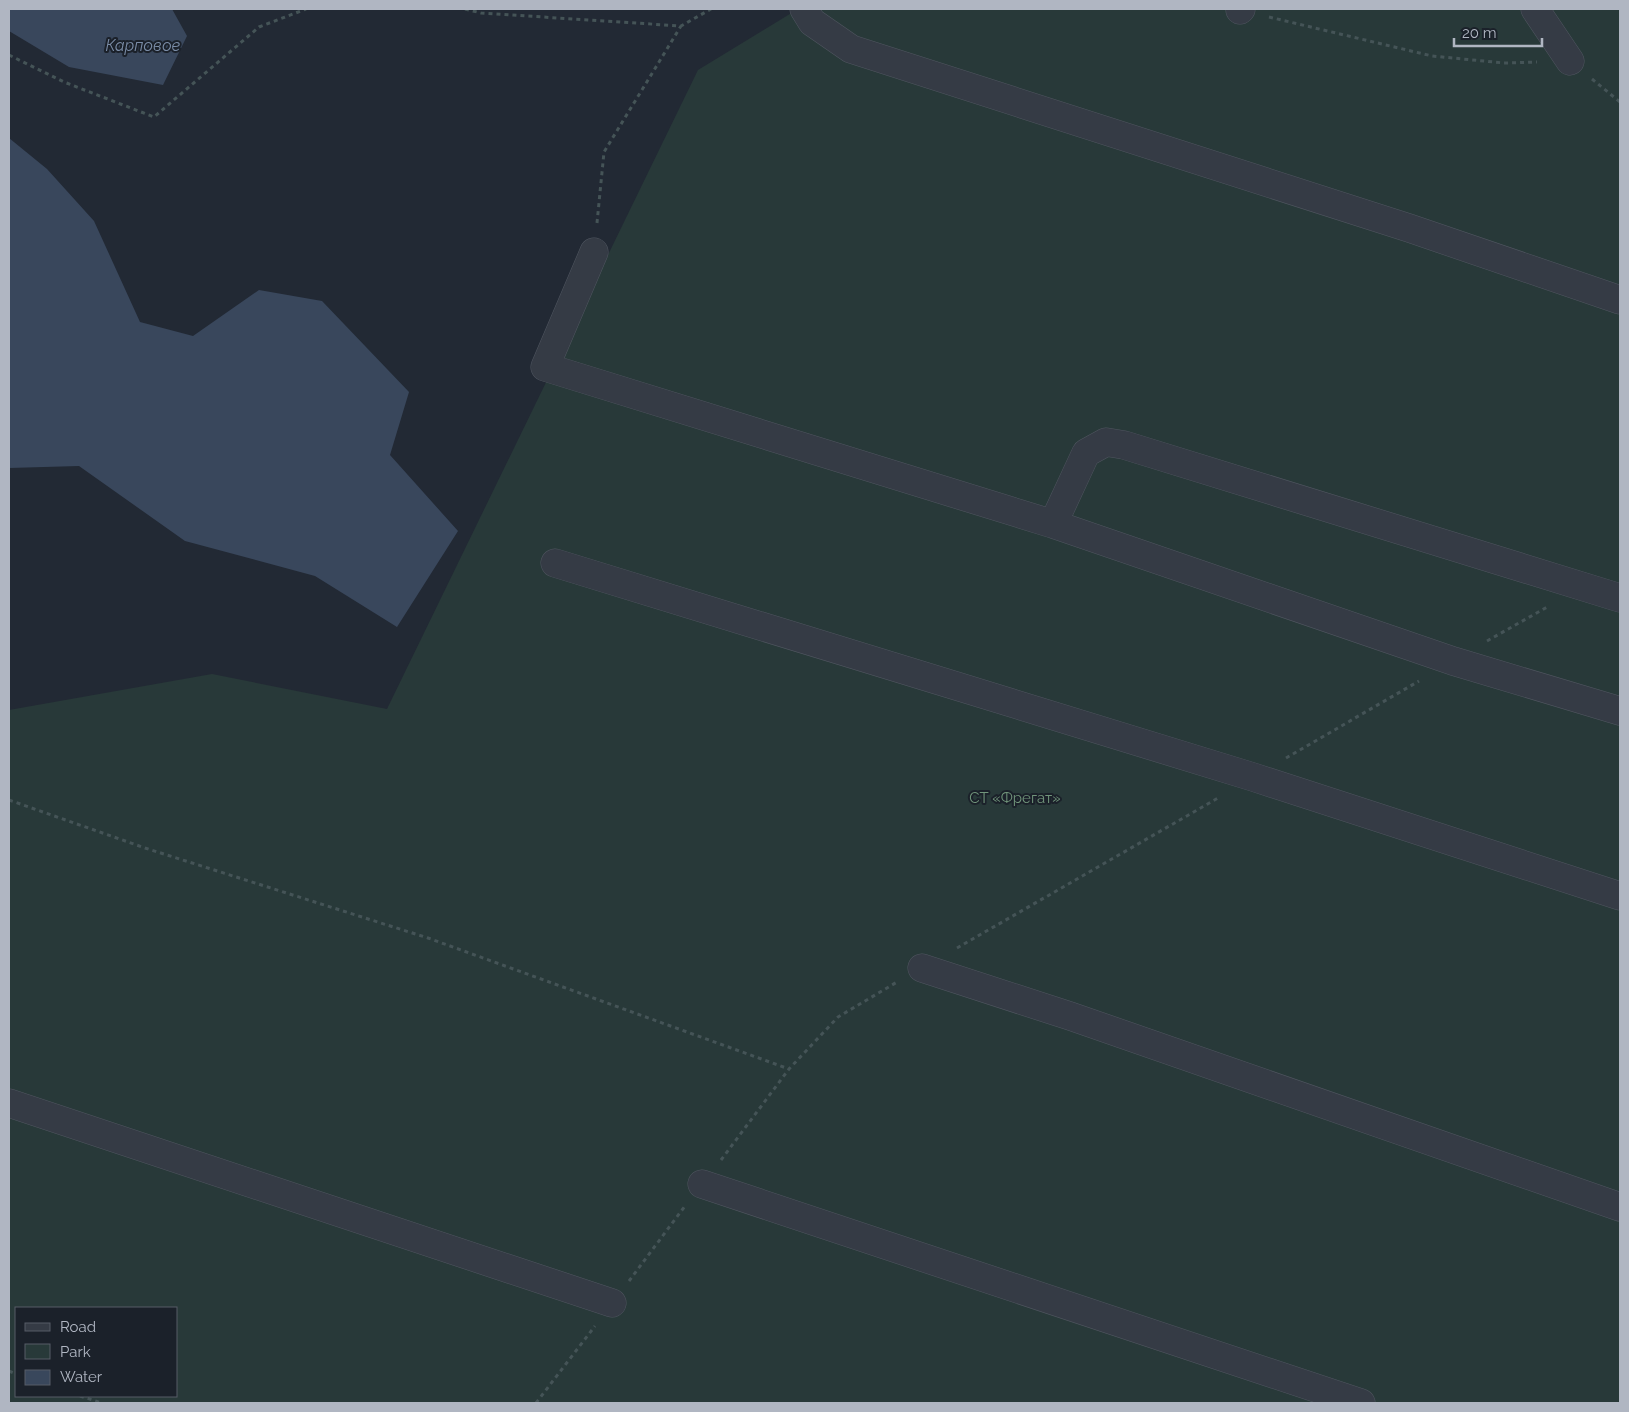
<svg xmlns="http://www.w3.org/2000/svg" width="1629" height="1412" font-family="Raleway,sans-serif">
  <rect width="100%" height="100%" fill="#222934"/>
  <path fill="#283939" fill-rule="evenodd" d="M 798,9 L 1620,9 L 1620,1403 L 9,1403 L 9,710 L 212,674 L 387,709 L 698,70 ZM 16,1308 L 176,1308 L 176,1396 L 16,1396 Z"/>
  <path fill="#39475c" d="M 9,9 L 172,9 L 187,36 L 163,85 L 69,67 L 9,31 Z
    M 9,138 L 47,169 L 94,221 L 140,322 L 193,336 L 259,290 L 322,301 L 409,392 L 390,455 L 458,531 L 397,627 L 315,576 L 185,541 L 79,466 L 9,468 Z"/>
  <g fill="none" stroke-linecap="round" stroke-linejoin="round">
    <g stroke="#505660" stroke-width="29">
      <path id="minor" d="M 804,9 L 812,22 L 851,49 L 1409,228 L 1620,300
        M 1535,9 L 1570,61
        M 1240,10 L 1241,9
        M 594,252 L 545,367 L 1053,524 L 1453,661 L 1620,711
        M 1053,524 L 1086,453 L 1106,442 L 1124,445 L 1620,598
        M 555,563 L 1253,777 L 1620,896
        M 922,968 L 1070,1016 L 1620,1207
        M 9,1103 L 612,1303
        M 702,1184 L 1361,1403"/>
    </g>
    <path stroke="#455457" stroke-width="3" stroke-dasharray="4 4" stroke-linecap="butt" d="M 465,9 L 481,13 L 681,26 L 711,9
      M 1269,17 L 1432,56 L 1504,63 L 1537,62
      M 9,55 L 64,82 L 154,117 L 259,27 L 306,9
      M 1592,79 L 1620,102
      M 597,223 L 604,152 L 681,26
      M 1487,641 L 1549,606
      M 1286,758 L 1419,681
      M 9,800 L 145,848 L 428,938 L 789,1069
      M 957,948 L 1218,798
      M 721,1160 L 789,1069 L 838,1017 L 897,982
      M 629,1281 L 685,1206
      M 9,1371 L 16,1374
      M 80,1396 L 102,1403
      M 536,1403 L 595,1326"/>
    <use href="#minor" stroke="#353b45" stroke-width="28"/>
  </g>
  <g text-anchor="middle" dominant-baseline="central" stroke-width="4" stroke-linejoin="round" paint-order="stroke">
    <g font-size="15" fill="#71957b" stroke="#1b212a">
      <text x="1015" y="798">СТ «Фрегат»</text>
    </g>
    <g font-size="16" font-style="italic" fill="#7b8da7" stroke="#1b212a">
      <text x="143" y="45">Карповое</text>
    </g>
  </g>
  <rect width="1629" height="1412" fill="none" stroke="#b0b6c2" stroke-width="20"/>
  <rect x="15" y="1307" width="162" height="90" fill="#1b212a" stroke="#575d67"/>
  <rect x="25" y="1323" width="25" height="8" fill="#353b45" stroke="#575d67"/>
  <text x="60" y="1332" font-size="15" fill="#b0b6c2">Road</text>
  <rect x="25" y="1344" width="25" height="15" fill="#283939" stroke="#575d67"/>
  <text x="60" y="1357" font-size="15" fill="#b0b6c2">Park</text>
  <rect x="25" y="1370" width="25" height="15" fill="#39475c" stroke="#575d67"/>
  <text x="60" y="1382" font-size="15" fill="#b0b6c2">Water</text>
  <path d="M1454 38v8h88v-8" fill="none" stroke="#b0b6c2" stroke-width="2.5"/>
  <text x="1462" y="38" font-size="15" fill="#b0b6c2" stroke="#1b212a" stroke-width="4" paint-order="stroke">20 m</text>
</svg>
